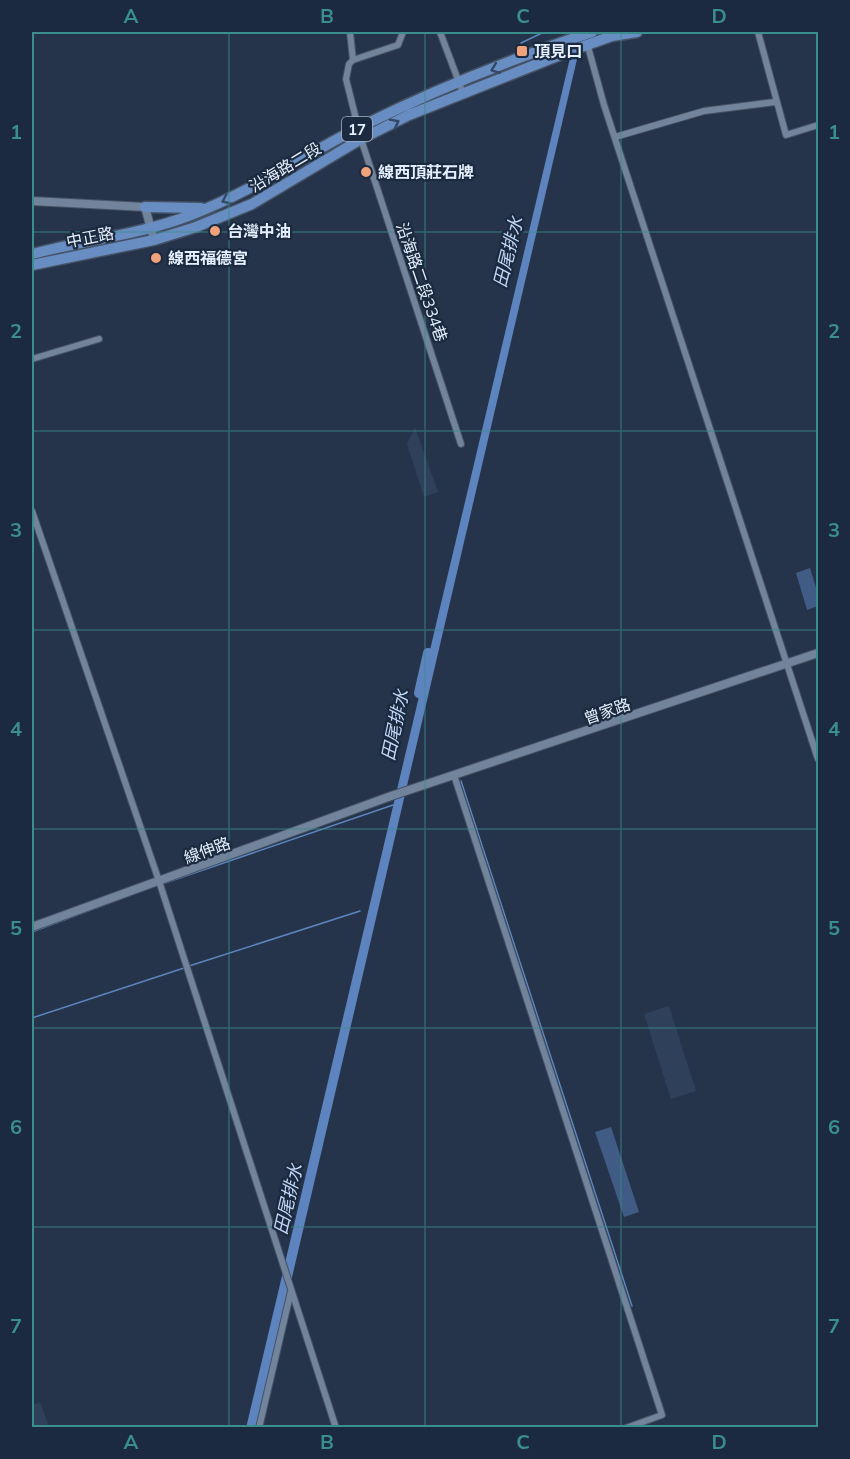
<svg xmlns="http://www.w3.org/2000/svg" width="850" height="1459" font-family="Mulish,'Noto Sans TC',sans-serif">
  <rect width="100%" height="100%" fill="#25344a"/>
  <path fill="#2f405b" d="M 415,427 L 438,492 L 424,497 L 407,444 Z
    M 669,1006 L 696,1091 L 671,1099 L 644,1014 Z
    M 40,1402 L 49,1427 L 32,1427 L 32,1405 Z"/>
  <path fill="#405c84" d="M 810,568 L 818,594 L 818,606 L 807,610 L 796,573 Z
    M 611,1127 L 639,1212 L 624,1217 L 595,1132 Z"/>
  <path fill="#5d84be" d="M 578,55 L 257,1427 L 246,1428 L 570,58 Z"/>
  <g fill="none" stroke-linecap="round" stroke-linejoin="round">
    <path stroke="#5d84be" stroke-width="1.5" d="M 521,43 L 544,32
      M 461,781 L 632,1306
      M 162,884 L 393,805
      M 32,932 L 157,885
      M 189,966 L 360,911
      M 32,1018 L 184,968"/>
    <path stroke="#5d84be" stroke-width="10" d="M 419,693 L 428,653"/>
    <g stroke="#455265" stroke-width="8">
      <path id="minor" d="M 350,32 L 353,60
        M 440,32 L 463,93
        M 758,32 L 786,135 L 818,125
        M 587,43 L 604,105 L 818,759
        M 353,60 L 349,64 L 346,79 L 361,139 L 461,444
        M 353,60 L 398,45 L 403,32
        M 615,137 L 704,111 L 775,102
        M 32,359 L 99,339
        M 32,511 L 159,881 L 336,1428
        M 454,775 L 662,1415 L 626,1428
        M 259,1428 L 291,1291"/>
    </g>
    <g stroke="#455265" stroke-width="10">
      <path id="tertiary" d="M 32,201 L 145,207 L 154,240
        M 32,927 L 391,796 L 818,653"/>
    </g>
    <g stroke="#455265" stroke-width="13">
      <path id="primary" d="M 145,207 L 201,208
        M 32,254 C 85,240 139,235 191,215 C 251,192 303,156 360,127 C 434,90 514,58 592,32
        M 32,265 L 154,240 L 196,227 L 252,204 L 361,139 L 409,115 L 570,51 L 612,36 L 637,32"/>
    </g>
    <use href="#minor" stroke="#72839c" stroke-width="6"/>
    <use href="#tertiary" stroke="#72839c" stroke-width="8"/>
    <use href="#primary" stroke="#688dc2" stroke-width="10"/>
  </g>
  <defs><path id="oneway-chevron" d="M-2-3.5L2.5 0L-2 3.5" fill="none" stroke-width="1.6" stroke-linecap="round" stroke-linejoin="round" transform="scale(1.5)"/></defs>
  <g stroke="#324866">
    <use href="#oneway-chevron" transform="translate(495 69) rotate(159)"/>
    <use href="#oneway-chevron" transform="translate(395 123) rotate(-27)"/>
    <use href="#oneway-chevron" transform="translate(226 200) rotate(156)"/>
  </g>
  <path fill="none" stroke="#3a8e8b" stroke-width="1.5" stroke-opacity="0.55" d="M 229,32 L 229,1428M 425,32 L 425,1428M 621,32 L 621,1428M 32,232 L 818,232M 32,431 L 818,431M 32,630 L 818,630M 32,829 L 818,829M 32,1028 L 818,1028M 32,1227 L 818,1227"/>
  <g fill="#f0a27a" stroke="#1b2a3f" stroke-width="2">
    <rect x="516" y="45" width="12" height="12" rx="3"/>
    <circle cx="366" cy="172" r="6"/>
    <circle cx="215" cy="231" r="6"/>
    <circle cx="156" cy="258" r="6"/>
  </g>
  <g text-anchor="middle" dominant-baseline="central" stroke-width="4.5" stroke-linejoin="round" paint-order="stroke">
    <rect fill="#1b2a3f" stroke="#a8b4c4" stroke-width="1.5" x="342" y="117" width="30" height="24" rx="4.5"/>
    <g font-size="15" font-weight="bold" fill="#e5effd">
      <text x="357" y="129">17</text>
    </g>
    <g font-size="16" font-weight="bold" fill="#e5effd" stroke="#1b2a3f" text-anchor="start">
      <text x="534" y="51">頂見口</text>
      <text x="378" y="172">線西頂莊石牌</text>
      <text x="227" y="231">台灣中油</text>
      <text x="168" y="258">線西福德宮</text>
    </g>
    <g font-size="16" fill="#e5effd" stroke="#1b2a3f">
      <text transform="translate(285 167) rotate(-31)">沿海路二段</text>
      <text transform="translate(90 237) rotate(-11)">中正路</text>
      <text transform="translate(422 282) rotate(71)">沿海路二段334巷</text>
      <text transform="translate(607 711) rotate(-19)">曾家路</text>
      <text transform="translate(207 850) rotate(-20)">線伸路</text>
    </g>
    <g font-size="18" font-style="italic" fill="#c0d7f8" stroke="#1b2a3f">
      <text transform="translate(508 252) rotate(-76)">田尾排水</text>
      <text transform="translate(395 725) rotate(-78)">田尾排水</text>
      <text transform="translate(288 1199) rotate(-77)">田尾排水</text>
    </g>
  </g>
  <rect width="850" height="1459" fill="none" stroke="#1b2a3f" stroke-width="66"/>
  <rect x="33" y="33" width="784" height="1393" fill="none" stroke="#3a8e8b" stroke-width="2"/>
  <g font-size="20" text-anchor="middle" font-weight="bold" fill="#3a8e8b">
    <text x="131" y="23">A</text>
    <text x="327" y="23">B</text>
    <text x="523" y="23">C</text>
    <text x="719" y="23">D</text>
    <text x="16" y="139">1</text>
    <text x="834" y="139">1</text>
    <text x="16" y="338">2</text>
    <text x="834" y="338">2</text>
    <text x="16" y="537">3</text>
    <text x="834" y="537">3</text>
    <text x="16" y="736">4</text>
    <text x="834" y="736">4</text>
    <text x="16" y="935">5</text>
    <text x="834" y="935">5</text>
    <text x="16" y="1134">6</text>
    <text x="834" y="1134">6</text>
    <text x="16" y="1333">7</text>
    <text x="834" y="1333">7</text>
    <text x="131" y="1449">A</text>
    <text x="327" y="1449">B</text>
    <text x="523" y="1449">C</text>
    <text x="719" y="1449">D</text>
  </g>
</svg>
